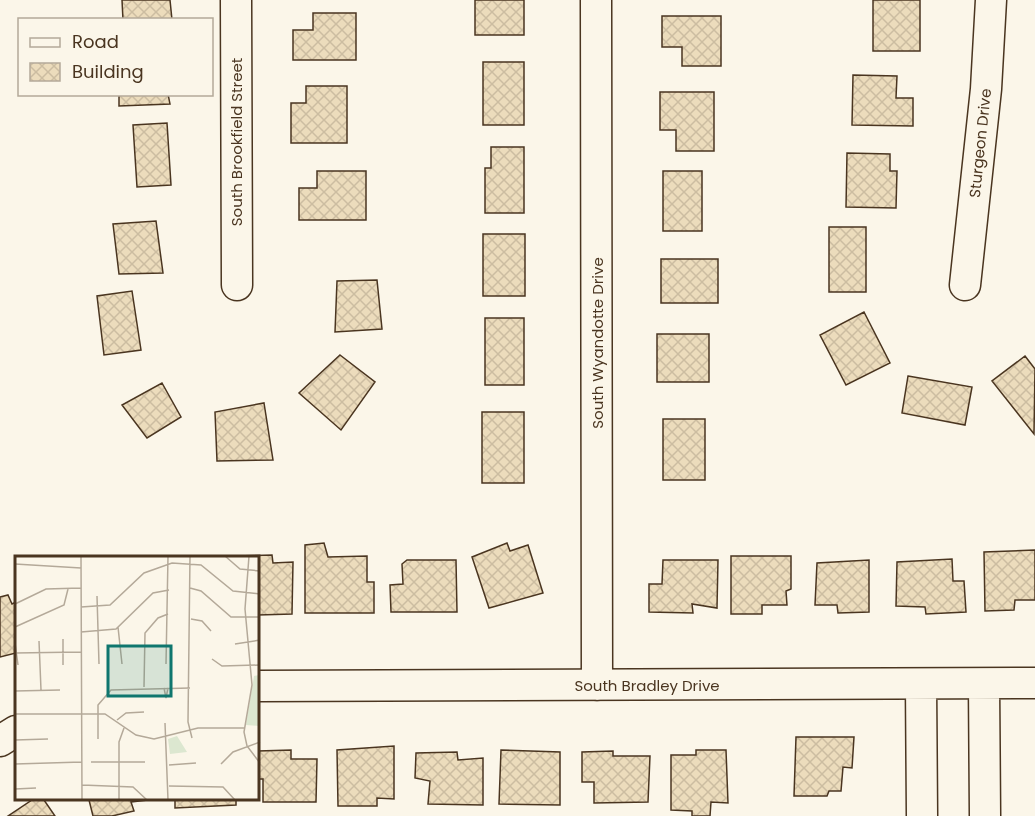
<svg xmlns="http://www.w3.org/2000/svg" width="1035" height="816" font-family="Poppins,sans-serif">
  <defs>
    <pattern id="building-cross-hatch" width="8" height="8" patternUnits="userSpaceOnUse" patternTransform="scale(1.5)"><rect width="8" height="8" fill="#ecdcbc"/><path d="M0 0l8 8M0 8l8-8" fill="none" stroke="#ccbda1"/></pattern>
  </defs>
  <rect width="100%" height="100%" fill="#fbf6e9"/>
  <path fill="url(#building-cross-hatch)" stroke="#4a3520" stroke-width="1.5" d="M 122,0 L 170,0 L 172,20 L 123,20 Z
    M 475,0 L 524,0 L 524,35 L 475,35 Z
    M 873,0 L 920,0 L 920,51 L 873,51 Z
    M 313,13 L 356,13 L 356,60 L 293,60 L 293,30 L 313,30 Z
    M 662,16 L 721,16 L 721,66 L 682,66 L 682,47 L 662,47 Z
    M 483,62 L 524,62 L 524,125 L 483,125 Z
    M 853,75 L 897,76 L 896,98 L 913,98 L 913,126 L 852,125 Z
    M 306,86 L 347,86 L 347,143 L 291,143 L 291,103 L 306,103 Z
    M 660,92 L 714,92 L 714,151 L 676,151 L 676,130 L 660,130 Z
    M 119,94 L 168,94 L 170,104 L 119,106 Z
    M 167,123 L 171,185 L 137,187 L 133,125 Z
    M 491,147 L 524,147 L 524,213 L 485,213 L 485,168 L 491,168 Z
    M 847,153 L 890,154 L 890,171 L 897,171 L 896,208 L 846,207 Z
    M 317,171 L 366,171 L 366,220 L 299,220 L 299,188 L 317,188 Z
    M 663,171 L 702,171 L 702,231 L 663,231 Z
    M 156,221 L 163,273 L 119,274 L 113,224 Z
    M 829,227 L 866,227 L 866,292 L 829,292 Z
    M 483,234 L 525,234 L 525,296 L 483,296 Z
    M 661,259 L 718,259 L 718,303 L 661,303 Z
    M 377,280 L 382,329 L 335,332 L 337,281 Z
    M 132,291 L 141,350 L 104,355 L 97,296 Z
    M 864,312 L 890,363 L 846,385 L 820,335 Z
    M 485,318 L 524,318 L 524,385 L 485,385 Z
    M 657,334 L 709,334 L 709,382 L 657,382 Z
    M 340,355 L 375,382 L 341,430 L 299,393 Z
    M 1025,356 L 1035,369 L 1034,434 L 992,381 Z
    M 908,376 L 972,387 L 965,425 L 902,413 Z
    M 162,383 L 181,417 L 147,438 L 122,405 Z
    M 264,403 L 273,460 L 217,461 L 215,412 Z
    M 482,412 L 524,412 L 524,483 L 482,483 Z
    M 663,419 L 705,419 L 705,480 L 663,480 Z
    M 324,543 L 328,557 L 367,556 L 367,582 L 374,582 L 374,613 L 305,613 L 305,545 Z
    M 507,543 L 510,551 L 528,545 L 543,593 L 489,608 L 472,557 Z
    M 1035,550 L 1035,600 L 1015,600 L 1014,610 L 985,611 L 984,552 Z
    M 272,555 L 273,563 L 293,562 L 292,614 L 258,615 L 258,558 L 234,558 L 234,556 Z
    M 731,556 L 791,556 L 791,589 L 786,591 L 787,605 L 762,605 L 762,614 L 731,614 Z
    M 952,559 L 953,581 L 964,581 L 966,612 L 926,614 L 925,607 L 896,606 L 897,562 Z
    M 407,560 L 456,560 L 457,612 L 391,612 L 390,585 L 403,584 L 402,564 Z
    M 663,560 L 718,560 L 717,608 L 692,604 L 693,613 L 649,612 L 649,584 L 662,584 Z
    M 869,560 L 869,612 L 838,613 L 837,605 L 815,605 L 817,563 Z
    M 8,595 L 12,604 L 16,602 L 16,653 L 0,657 L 0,597 Z
    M 796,737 L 854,737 L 852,768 L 843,767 L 841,791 L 829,791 L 827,796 L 794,796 Z
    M 394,746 L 394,799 L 377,798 L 377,806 L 338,806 L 337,750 Z
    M 291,750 L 291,759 L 317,759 L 316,802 L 263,802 L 263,779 L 258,779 L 258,751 Z
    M 501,750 L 560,752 L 560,805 L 499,804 Z
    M 696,750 L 726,750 L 728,803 L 711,802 L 710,816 L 692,816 L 692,811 L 671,810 L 671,755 L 696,755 Z
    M 613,751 L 613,756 L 650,756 L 648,802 L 594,803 L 594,782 L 582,782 L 582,752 Z
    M 457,752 L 458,760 L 483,758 L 483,805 L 428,804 L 430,781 L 415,778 L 416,753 Z
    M 32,800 L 44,800 L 55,816 L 8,816 Z
    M 89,800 L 148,800 L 131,802 L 134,811 L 112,816 L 93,816 Z
    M 175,800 L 236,800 L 236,805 L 175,808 Z"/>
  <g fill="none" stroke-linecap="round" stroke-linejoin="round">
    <g stroke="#4a3520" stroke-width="33">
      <path id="minor" d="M 236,0 L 237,285
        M 596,0 L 597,685
        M 965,285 L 986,89 L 991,0
        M 921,684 L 922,816
        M 984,684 L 985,816
        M 258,686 L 1035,683
        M 0,741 L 16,731"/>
    </g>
    <use href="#minor" stroke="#fbf6e9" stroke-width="30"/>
  </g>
  <g text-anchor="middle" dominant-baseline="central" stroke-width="4.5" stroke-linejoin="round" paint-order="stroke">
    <g font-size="15" fill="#4a3520" stroke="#fbf6e9">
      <text transform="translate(236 142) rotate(-90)">South Brookfield Street</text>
      <text transform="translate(980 143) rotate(-84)">Sturgeon Drive</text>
      <text transform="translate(597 343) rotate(-90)">South Wyandotte Drive</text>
      <text x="647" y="685">South Bradley Drive</text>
    </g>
  </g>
  <g transform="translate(15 556)">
    <rect width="244" height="244" fill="#fbf6e9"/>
    <path d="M 244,119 L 244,170 L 231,169 L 239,120 ZM 162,180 L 172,196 L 155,198 L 153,183 Z" fill="#dce7d0"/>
    <path fill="none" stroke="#b4a999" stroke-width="1.5" d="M 66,0 L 67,244M 175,0 L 173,166 L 177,182M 210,0 L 225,13 L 245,15M 234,0 L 230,53 L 237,129 L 229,176 L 232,190 L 245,207M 0,8 L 66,12M 175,32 L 186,35 L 216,61 L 245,61M 82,40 L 84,108M 0,48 L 31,33 L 66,32M 66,51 L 95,49 L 129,17 L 157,7 L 186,9 L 218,35 L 245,38M 176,63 L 187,65 L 196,75M 0,71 L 49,49 L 53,33M 103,71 L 107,108M 66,76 L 101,73 L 138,37 L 154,34M 48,83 L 48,109M 24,85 L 26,134M 0,87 L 3,109M 220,88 L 245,84M 0,97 L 66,96M 197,103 L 207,110 L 245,109M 151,108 L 153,0M 129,131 L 130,77 L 143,62 L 153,58M 149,132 L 151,142 L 153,132M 0,135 L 45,134M 0,158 L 90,158 L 121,179 L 139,183 L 183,172 L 229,172M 102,164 L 111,157 L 129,156M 150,167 L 153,244M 83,183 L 83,149 L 96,134 L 175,132M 0,184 L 33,183M 76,206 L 130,206M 0,208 L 67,206M 206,208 L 218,196 L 245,186M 154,209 L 181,207M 67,229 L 118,231 L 132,244M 154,230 L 208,231 L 220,244M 0,233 L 21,232M 104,244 L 104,186 L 109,172"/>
    <path fill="#0f766e" fill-opacity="0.15" stroke="#0f766e" stroke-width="3" d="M 93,90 L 156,90 L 156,140 L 93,140 Z"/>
    <rect width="244" height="244" fill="none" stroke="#4a3520" stroke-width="3"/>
  </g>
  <rect x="18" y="18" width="195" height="78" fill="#fbf6e9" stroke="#b4a999" stroke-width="1.5"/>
  <rect x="30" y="38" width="30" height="9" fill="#fbf6e9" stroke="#b4a999" stroke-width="1.5"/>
  <text x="72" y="48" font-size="18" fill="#4a3520">Road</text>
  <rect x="30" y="63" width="30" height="18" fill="url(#building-cross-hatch)" stroke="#b4a999" stroke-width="1.5"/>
  <text x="72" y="78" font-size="18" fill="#4a3520">Building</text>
</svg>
